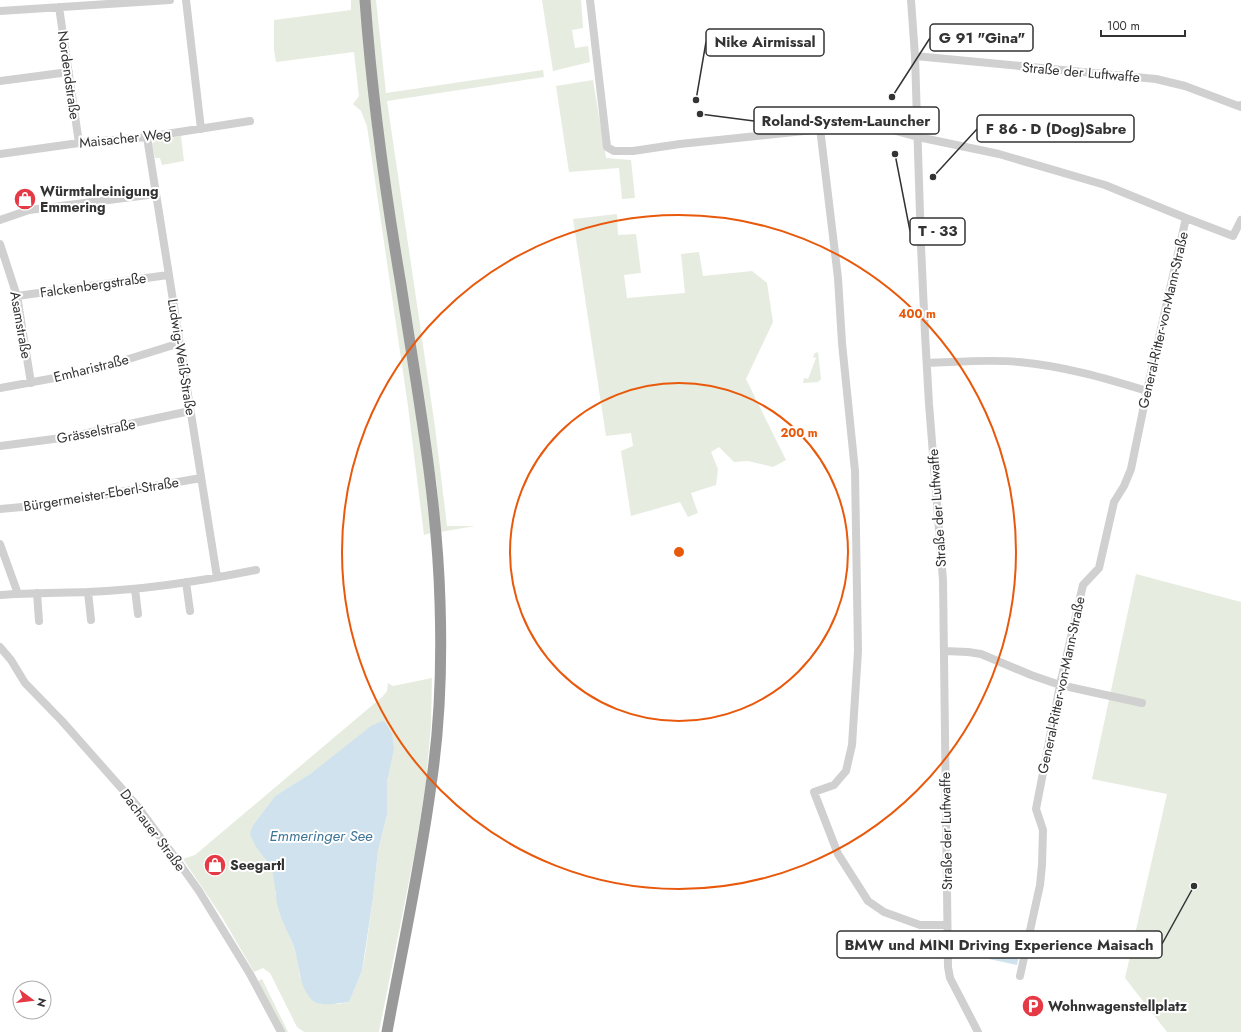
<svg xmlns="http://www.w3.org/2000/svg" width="1241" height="1032" font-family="Jost,sans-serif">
  <rect width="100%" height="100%" fill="#fff"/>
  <path fill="#e6ecdf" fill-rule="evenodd" d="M 351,0 L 360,0 L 373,137 L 397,293 L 416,409 L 427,489 L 431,533 L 424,535 L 408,406 L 367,126 L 361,111 L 353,104 L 359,96 L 354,52 L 276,62 L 274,50 L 274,20 L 351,10 Z
    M 368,0 L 376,0 L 386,93 L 543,70 L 544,77 L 387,101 L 435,427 L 447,526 L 475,526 L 440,532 L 437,486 L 382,135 Z
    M 542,0 L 581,0 L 583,28 L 572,30 L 575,48 L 588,46 L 590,62 L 553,71 Z
    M 593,80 L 606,158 L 631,160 L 635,198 L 622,199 L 619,168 L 569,172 L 556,86 Z
    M 181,136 L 184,161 L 162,165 L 160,158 L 155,158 L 152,144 L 154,140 Z
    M 617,214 L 618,235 L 636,234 L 641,273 L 624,275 L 627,298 L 685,293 L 681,254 L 699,252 L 703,276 L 752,271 L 767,283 L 773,322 L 746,379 L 786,460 L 773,467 L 748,461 L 734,462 L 719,447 L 711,452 L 718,469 L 716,485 L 691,493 L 698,513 L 688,517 L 680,502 L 631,516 L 621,451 L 633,446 L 631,433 L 606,436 L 573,219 Z
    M 818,352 L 821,379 L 818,382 L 804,383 L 803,383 L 804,378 L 808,379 L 816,358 L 813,357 L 815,353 Z
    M 1136,574 L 1241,602 L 1241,1032 L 1167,1032 L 1125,978 L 1167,794 L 1092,779 Z
    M 432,678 L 431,724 L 426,782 L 415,851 L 379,1032 L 304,1032 L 297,1027 L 270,973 L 263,968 L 254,972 L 222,917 L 183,859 L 195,855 L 382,697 L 387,691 L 388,683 L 393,686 ZM 394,748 L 387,782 L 387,815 L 378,851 L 373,898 L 365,955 L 362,971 L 349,1002 L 338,1004 L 320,1004 L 300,977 L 297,957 L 275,893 L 275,878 L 269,863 L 265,860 L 251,837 L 253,825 L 275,796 L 313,772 Z
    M 262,979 L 288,1032 L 284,1032 L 258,981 Z"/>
  <path fill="#cfe2ee" d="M 382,721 L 385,722 L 392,734 L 394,749 L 387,782 L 387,815 L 378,851 L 373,898 L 362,971 L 349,1002 C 340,1003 320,1007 313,1001 C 301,990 300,973 297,959 C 294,940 282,925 278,907 C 274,893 276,878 270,865 C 269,862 266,861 264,858 C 259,851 253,843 250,834 L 253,825 L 275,796 L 313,772 L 371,726 Z
    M 993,939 L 1021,945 L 1017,965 L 989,959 Z"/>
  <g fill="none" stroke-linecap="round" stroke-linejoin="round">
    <path stroke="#d0d0d0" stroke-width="8" d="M 186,0 L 201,129
      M 590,0 L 607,147 L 614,151 L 633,151 L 680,144 L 870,124 L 918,137 L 999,154 L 1105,185 L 1186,218 L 1147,391 L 1131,469 L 1124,486 L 1114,502 L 1099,568 L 1083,585 L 1060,685 L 1036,809 L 1043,830 L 1042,865 L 1040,885 L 1020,976
      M 911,0 L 915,56 L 921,246 L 925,334 L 929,404 L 943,580 L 948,967 L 950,978 L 978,1032
      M 59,7 L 79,143
      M 0,11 L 170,0
      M 915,56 L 1156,79 L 1185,86 L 1241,107 L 1241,105
      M 0,81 L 69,72
      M 874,123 L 917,117
      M 820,128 L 838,278 L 842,343 L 855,471 L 858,651 L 852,745 L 846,771 L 834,785 L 814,792 L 838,854 L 868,901 L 884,912 L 920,925 L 947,925
      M 147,137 L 217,577
      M 0,154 L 79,143 L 147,137 L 250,121
      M 1186,218 L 1233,236 L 1241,220
      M 0,220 L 29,210 L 156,194
      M 0,244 L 17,296 L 31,383
      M 17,296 L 168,275
      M 928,363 C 958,362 989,359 1019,362 C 1063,366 1105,378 1147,391
      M 0,388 L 87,372 L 180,343
      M 0,446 L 69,437 L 190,411
      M 0,509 L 44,505 L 201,478
      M 0,544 L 18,594
      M 186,582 L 190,611
      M 135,589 L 138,614
      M 88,592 L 91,620
      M 37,593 L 39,621
      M 0,595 C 29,593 59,593 88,592 C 143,590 202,581 256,570
      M 0,647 L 11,660 L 25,683 L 62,721 L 138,807 L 177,860 L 199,891 L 250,974 L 281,1032
      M 944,651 L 968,652 L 981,654 L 1031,675 L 1060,685 L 1142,703"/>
    <path stroke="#9a9a9a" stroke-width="11" d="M 365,0 C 372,96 385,191 401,285 C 417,391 437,495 440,602 C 442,662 440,725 431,785 C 420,868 402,950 387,1032"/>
  </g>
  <g fill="none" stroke="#e8590c" stroke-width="2">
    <circle cx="679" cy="552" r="169"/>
    <circle cx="679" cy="552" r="337"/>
  </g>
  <defs>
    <g id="shop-disc" transform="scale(1.15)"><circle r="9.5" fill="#e63946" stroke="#fff"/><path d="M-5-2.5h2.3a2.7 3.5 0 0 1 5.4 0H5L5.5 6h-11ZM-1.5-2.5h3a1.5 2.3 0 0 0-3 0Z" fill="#fff"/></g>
    <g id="parking-disc" transform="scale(1.15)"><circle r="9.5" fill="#e63946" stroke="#fff"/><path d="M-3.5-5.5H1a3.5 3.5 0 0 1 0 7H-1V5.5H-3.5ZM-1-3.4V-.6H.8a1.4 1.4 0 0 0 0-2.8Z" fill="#fff"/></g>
  </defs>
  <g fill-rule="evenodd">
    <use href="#shop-disc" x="25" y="199"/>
    <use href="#shop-disc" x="215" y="865"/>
    <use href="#parking-disc" x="1033" y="1006"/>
  </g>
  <g text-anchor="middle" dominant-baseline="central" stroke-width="4" stroke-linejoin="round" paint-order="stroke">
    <g font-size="14" fill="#333" stroke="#fff">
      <text transform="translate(1081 72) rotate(5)">Straße der Luftwaffe</text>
      <text transform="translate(69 75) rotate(82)">Nordendstraße</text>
      <text transform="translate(125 138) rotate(-6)">Maisacher Weg</text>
      <text transform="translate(93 285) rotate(-8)">Falckenbergstraße</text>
      <text transform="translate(1163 320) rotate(-77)">General-Ritter-von-Mann-Straße</text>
      <text transform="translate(21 325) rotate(80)">Asamstraße</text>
      <text transform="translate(182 357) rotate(81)">Ludwig-Weiß-Straße</text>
      <text transform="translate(91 368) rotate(-14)">Emharistraße</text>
      <text transform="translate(96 431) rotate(-11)">Grässelstraße</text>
      <text transform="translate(101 494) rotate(-9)">Bürgermeister-Eberl-Straße</text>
      <text transform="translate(937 508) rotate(-94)">Straße der Luftwaffe</text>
      <text transform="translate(1061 685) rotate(-78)">General-Ritter-von-Mann-Straße</text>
      <text transform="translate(153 830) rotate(53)">Dachauer Straße</text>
      <text transform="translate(946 831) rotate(-91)">Straße der Luftwaffe</text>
    </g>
    <g font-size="14" font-weight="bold" fill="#333" stroke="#fff" text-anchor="start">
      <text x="40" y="191">Würmtalreinigung<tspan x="40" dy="16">Emmering</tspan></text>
      <text x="230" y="865">Seegartl</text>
      <text x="1048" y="1006">Wohnwagenstellplatz</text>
    </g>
    <g font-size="15" font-style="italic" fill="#3f7597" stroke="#fff">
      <text x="321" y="836">Emmeringer See</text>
    </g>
  </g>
  <circle cx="679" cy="552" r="6" fill="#e8590c" stroke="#fff" stroke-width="2"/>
  <g font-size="12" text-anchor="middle" font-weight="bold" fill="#e8590c" stroke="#fff" stroke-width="4" stroke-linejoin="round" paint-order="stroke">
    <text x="917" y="318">400 m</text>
    <text x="799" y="437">200 m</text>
  </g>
  <path fill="none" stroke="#333" stroke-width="1.5" d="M892 97L930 38M696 100L706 42M700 114L754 121M933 177L977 129M895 154L910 231M1194 886L1162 944"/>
  <g fill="#333" stroke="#fff" stroke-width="1.5">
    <circle cx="892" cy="97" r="4"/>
    <circle cx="696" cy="100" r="4"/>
    <circle cx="700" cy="114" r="4"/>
    <circle cx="933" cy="177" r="4"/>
    <circle cx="895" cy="154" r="4"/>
    <circle cx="1194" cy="886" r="4"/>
  </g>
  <g fill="#fff" stroke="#333" stroke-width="1.5">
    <rect x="930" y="24" width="103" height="27" rx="4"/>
    <rect x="706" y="29" width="118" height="27" rx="4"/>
    <rect x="754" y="107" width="185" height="27" rx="4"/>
    <rect x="977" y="115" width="157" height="27" rx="4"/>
    <rect x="910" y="218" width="55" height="27" rx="4"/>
    <rect x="837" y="931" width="325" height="27" rx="4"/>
  </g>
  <g font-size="15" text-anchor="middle" font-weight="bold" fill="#333">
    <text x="982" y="43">G 91 "Gina"</text>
    <text x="765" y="47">Nike Airmissal</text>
    <text x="846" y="126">Roland-System-Launcher</text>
    <text x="1056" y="134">F 86 - D (Dog)Sabre</text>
    <text x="938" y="236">T - 33</text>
    <text x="999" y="950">BMW und MINI Driving Experience Maisach</text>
  </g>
  <g transform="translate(32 1000) rotate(105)"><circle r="19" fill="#ffffff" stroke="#adadad"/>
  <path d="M0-3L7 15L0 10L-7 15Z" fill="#e63946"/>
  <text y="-6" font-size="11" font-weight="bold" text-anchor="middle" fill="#333333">N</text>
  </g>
  <path d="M1101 30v6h84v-6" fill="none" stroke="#333333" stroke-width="2"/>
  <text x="1107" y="30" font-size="12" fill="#333333" stroke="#ffffff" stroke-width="3" paint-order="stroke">100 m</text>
</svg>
